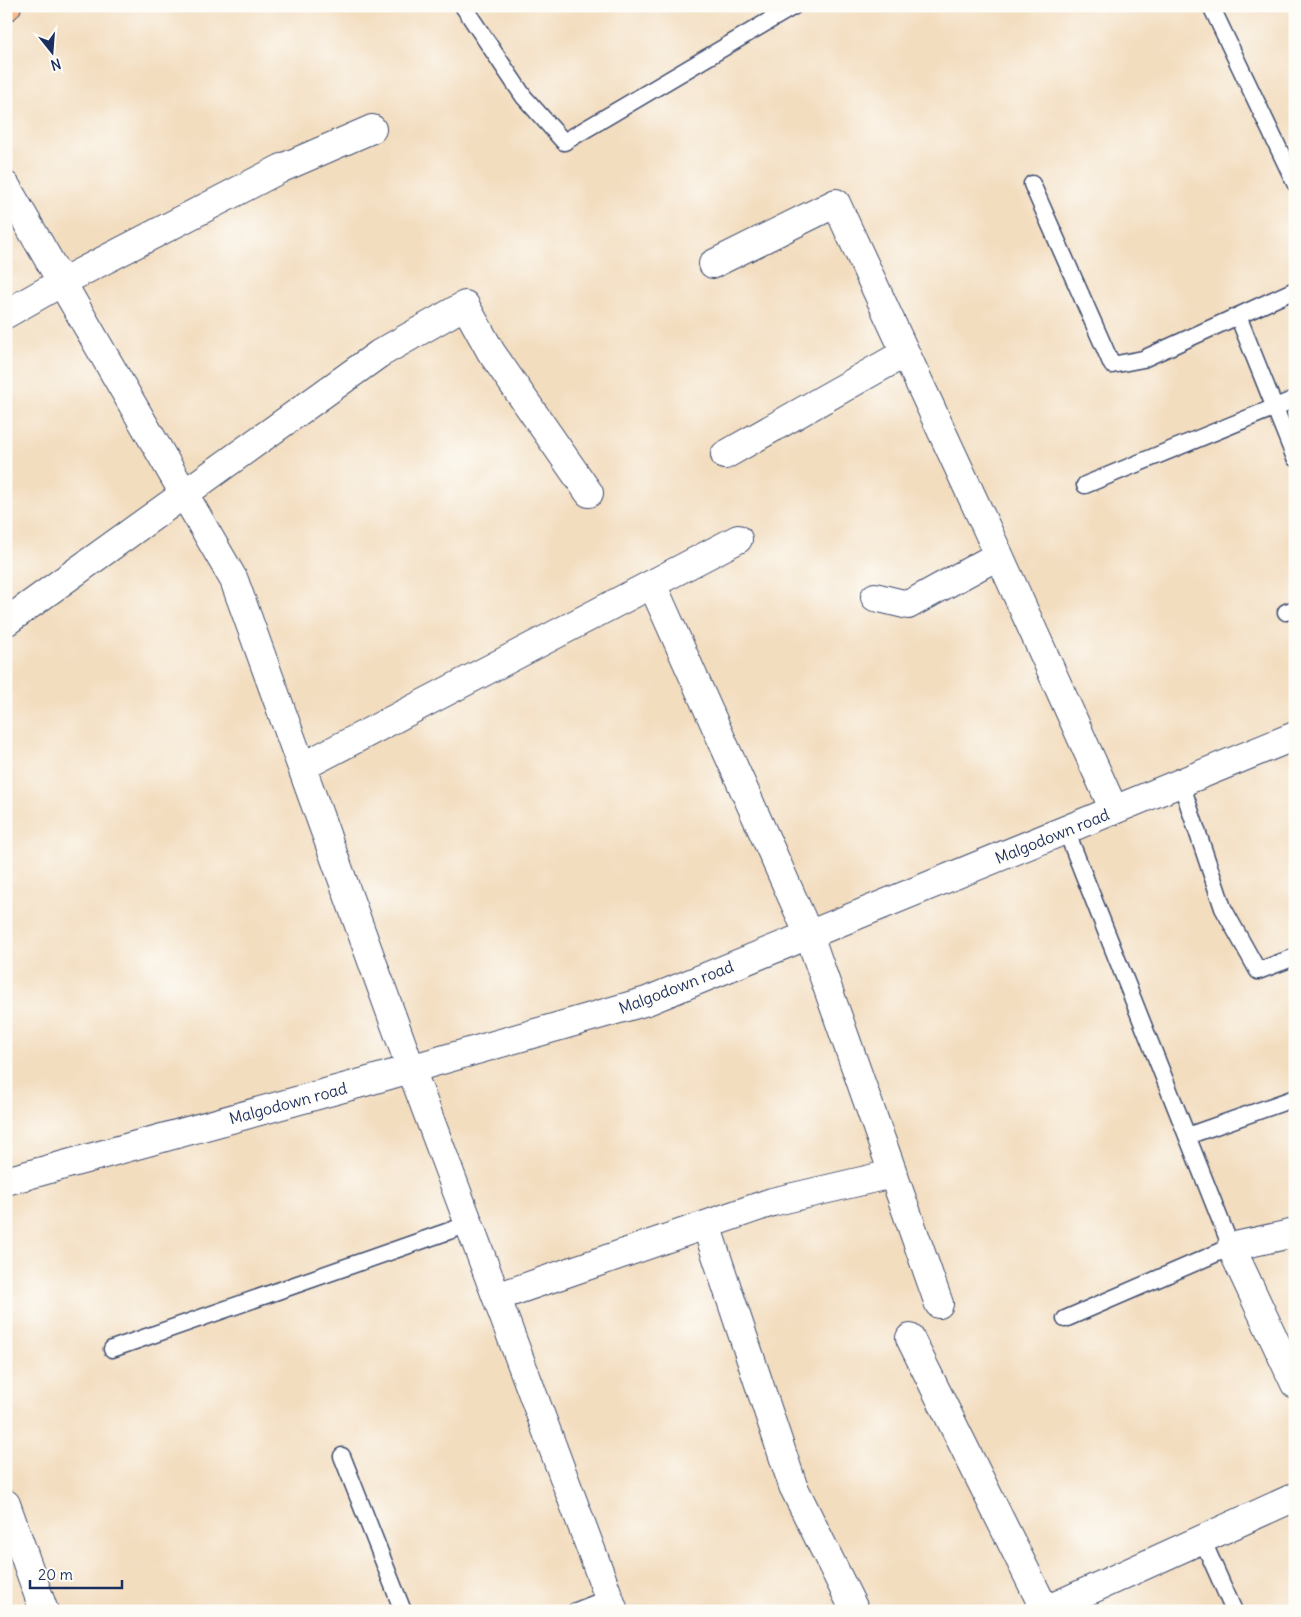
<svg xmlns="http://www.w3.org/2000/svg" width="1301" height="1617" font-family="Delius,sans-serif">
  <rect width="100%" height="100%" fill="#fdfcf7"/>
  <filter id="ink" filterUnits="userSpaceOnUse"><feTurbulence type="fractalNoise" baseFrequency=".02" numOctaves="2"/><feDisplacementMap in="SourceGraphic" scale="10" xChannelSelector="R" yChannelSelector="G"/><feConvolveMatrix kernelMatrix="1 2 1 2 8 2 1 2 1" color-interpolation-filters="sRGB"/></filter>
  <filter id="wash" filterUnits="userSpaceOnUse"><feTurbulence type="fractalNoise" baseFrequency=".0096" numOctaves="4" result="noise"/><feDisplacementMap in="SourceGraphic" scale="20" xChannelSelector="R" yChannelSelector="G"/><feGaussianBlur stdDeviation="1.12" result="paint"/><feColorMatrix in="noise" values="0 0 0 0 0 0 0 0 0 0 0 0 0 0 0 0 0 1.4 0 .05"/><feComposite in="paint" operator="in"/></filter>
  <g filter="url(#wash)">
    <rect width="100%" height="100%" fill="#f3ddbf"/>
  </g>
  <g filter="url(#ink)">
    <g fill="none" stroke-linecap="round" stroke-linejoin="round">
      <g stroke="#3b496d" stroke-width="19">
        <path id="service" d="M 463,6 L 524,97 L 564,142 L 794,6
          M 1211,6 L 1295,183
          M 1032,184 L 1112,365 L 1143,359 L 1295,290
          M 1238,316 L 1295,458
          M 1085,485 L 1295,399
          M 1286,612 L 1295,609
          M 1181,783 L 1223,908 L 1258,971 L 1295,957
          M 1187,1136 L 1295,1098
          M 1065,1319 L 1231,1247 L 1066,830
          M 112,1349 L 469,1224
          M 342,1456 L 403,1611
          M 1202,1539 L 1234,1611
          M 576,1611 L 609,1598"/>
      </g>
      <g stroke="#3b496d" stroke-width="30">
        <path id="minor" d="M 6,186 L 234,580 L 411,1069 L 614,1611
          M 713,264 L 836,203 L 999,555 L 1114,810
          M 6,314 L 62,282 L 282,168 L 372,129
          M 725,455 L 905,353
          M 652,584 L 809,935 L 939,1304
          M 875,597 L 908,605 L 999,555
          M 6,622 L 379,354 L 465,305 L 491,352 L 589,493
          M 302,767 L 738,539
          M 706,1225 L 793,1486 L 855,1611
          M 1295,1233 L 1231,1247 L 1295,1384
          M 497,1297 L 772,1202 L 892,1174
          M 910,1338 L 1045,1610
          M 6,1504 L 44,1611
          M 1044,1611 L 1295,1497"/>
      </g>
      <g stroke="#3b496d" stroke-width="30">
        <path id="tertiary" d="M 6,1181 L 365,1082 L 647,1001 L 1295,736"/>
      </g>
      <g stroke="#3b496d" stroke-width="30">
        <path id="primary" d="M 6,7 L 7,6"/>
      </g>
      <use href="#service" stroke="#fff" stroke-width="16"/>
      <use href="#minor" stroke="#fff" stroke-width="28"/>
      <use href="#tertiary" stroke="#fff" stroke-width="28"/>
      <use href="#primary" stroke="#fbbb8c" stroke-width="28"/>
    </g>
  </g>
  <g text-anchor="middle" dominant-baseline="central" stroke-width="4" stroke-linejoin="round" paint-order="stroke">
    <g font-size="16" fill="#1b2f5e" stroke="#fdfcf7">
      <text transform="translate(1052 836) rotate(-22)">Malgodown road</text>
      <text transform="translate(676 987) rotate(-21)">Malgodown road</text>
      <text transform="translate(288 1103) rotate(-15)">Malgodown road</text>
    </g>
  </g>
  <rect width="1301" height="1617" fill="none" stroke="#fdfcf7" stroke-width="25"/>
  <g transform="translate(52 52) rotate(163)" stroke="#fdfcf7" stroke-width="4" paint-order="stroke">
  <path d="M0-4L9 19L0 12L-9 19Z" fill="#1b2f5e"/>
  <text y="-8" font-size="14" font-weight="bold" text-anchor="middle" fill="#1b2f5e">N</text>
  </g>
  <path d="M30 1580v8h92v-8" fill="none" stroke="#1b2f5e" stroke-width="2.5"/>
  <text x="38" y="1580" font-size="15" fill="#1b2f5e" stroke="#fdfcf7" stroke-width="4" paint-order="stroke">20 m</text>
</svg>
